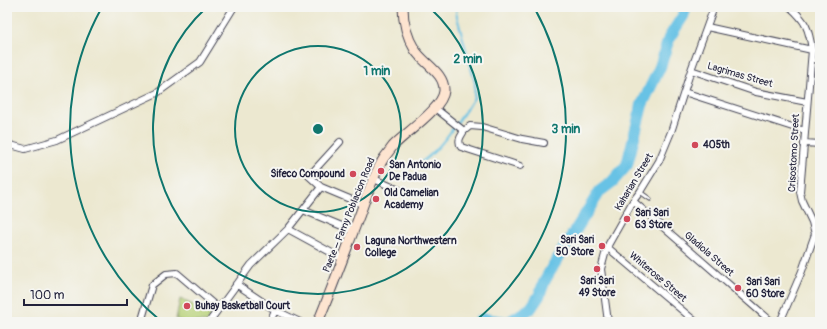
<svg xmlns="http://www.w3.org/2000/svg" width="827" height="329" font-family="Pangolin,sans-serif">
  <rect width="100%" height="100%" fill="#f6f6f2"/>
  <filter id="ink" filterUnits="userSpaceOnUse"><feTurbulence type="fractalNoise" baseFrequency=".025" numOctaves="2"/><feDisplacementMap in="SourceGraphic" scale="8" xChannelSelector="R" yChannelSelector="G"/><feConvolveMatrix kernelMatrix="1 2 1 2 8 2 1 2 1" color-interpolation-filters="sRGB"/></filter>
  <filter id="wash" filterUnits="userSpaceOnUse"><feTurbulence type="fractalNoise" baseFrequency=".012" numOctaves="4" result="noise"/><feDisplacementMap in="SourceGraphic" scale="16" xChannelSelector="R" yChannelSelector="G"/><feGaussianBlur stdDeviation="0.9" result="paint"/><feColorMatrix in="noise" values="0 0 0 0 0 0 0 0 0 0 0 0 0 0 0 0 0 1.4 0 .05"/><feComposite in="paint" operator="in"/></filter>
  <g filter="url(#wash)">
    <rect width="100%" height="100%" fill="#ece8d0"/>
    <path fill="#b7d177" stroke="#6c7a59" d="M 180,299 L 211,313 L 207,322 L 185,322 L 176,319 Z"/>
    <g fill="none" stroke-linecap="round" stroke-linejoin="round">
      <path stroke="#67c2e5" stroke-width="2" d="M 457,123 L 474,98 L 475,83 L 456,13 L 457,7
        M 396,165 C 400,166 404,167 408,167 C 425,166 445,140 454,127"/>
      <path stroke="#67c2e5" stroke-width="12" d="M 478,322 L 484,319 L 505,322
        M 509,322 L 531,308 L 539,296 L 545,280 L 553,266 L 600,191 L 612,182 L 627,165 L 642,105 L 660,67 L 669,38 L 683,16 L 686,7"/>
    </g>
  </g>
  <g filter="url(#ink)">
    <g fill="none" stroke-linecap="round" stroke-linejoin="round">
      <g stroke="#404051" stroke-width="5">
        <path id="lane" d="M 640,192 L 650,199"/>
      </g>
      <g stroke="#404051" stroke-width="8">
        <path id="street" d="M 707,27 L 812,50
          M 691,70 L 756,92 L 807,102
          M 684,92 L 805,131
          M 435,108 L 464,131 L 470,126 L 482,127 L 522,139 L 544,143
          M 464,131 C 461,136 457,140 461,147 L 520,166
          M 804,143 L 820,144
          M 7,144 L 25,149 L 57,140 L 157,93 L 200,62 L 234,7
          M 374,179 L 401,191
          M 321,187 L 364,205
          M 633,201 L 772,322
          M 303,210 L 354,231
          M 288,229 L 343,259
          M 607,247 L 696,322
          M 236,284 L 275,310 L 300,322
          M 141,322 L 152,285 L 166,274 L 177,273 L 218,308
          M 209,322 L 251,265 L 288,229 L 321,187 L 309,176 L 340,142
          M 270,322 L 275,310
          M 608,322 L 601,269 L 607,247 L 633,201 L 640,192 L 659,161 L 671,132 L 691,70 L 714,7
          M 780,322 L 802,271 L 815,234 L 812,222 L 802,201 L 800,192 L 812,50 C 809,29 806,21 790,7"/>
      </g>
      <g stroke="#404051" stroke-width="11">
        <path id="secondary" d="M 318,322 C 333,286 346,250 360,214 C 366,197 374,173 384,158 C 387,154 390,150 393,146 C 405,133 443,108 444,91 C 445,73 424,64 415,50 C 407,37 403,22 403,7"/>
      </g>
      <use href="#lane" stroke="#fff" stroke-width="3"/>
      <use href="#street" stroke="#fff" stroke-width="6"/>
      <use href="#secondary" stroke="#fde4d0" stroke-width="9"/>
    </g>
  </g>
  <g fill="none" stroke="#0f766e" stroke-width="2">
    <circle cx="318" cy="129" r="83"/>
    <path d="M429 7A165 165 0 1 1 207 7"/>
    <path d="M162 322A248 248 0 0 1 101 9M535 9A248 248 0 0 1 474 322"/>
  </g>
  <g fill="#d1495b" stroke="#f6f6f2" stroke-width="1.5">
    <circle cx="695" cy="145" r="4"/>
    <circle cx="381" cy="171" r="4"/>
    <circle cx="353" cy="174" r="4"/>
    <circle cx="376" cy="199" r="4"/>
    <circle cx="627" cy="219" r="4"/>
    <circle cx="602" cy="246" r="4"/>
    <circle cx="357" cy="247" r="4"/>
    <circle cx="597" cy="269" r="4"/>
    <circle cx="738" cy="288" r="4"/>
    <circle cx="187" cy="306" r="4"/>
  </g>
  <g text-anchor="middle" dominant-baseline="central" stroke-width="4" stroke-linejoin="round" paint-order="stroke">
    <g font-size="10" fill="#22223b" stroke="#f6f6f2">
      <text transform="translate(740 75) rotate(16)">Lagrimas Street</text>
      <text transform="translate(794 153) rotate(-87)">Crisostomo Street</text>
      <text transform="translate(634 182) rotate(-59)">Kaharian Street</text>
      <text transform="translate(349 215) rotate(-68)">Paete – Famy Poblacion Road</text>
      <text transform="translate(709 254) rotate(41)">Gladiola Street</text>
      <text transform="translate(658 277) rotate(40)">Whiterose Street</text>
    </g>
    <g font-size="10" font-weight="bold" fill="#22223b" stroke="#f6f6f2" text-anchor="start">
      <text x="703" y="145">405th</text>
      <text x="389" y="165">San Antonio<tspan x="389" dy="12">De Padua</tspan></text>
      <text x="345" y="174" text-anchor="end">Sifeco Compound</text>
      <text x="384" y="193">Old Camelian<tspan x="384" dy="12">Academy</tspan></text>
      <text x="635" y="213">Sari Sari<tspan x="635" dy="12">63 Store</tspan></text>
      <text x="594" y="240" text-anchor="end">Sari Sari<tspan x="594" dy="12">50 Store</tspan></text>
      <text x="365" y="241">Laguna Northwestern<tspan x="365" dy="12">College</tspan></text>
      <text x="597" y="281" text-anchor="middle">Sari Sari<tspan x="597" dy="12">49 Store</tspan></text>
      <text x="746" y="282">Sari Sari<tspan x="746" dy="12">60 Store</tspan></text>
      <text x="195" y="306">Buhay Basketball Court</text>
    </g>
  </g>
  <circle cx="318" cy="129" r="6" fill="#0f766e" stroke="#f6f6f2" stroke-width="2"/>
  <g font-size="12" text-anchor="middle" font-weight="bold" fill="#0f766e" stroke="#f6f6f2" stroke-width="4" stroke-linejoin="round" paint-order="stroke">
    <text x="468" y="63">2 min</text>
    <text x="377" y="75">1 min</text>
    <text x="566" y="133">3 min</text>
  </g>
  <rect width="827" height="329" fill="none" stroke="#f6f6f2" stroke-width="24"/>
  <path d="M24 299v6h103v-6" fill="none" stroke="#22223b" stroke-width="2"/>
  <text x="30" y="299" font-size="12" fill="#22223b" stroke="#f6f6f2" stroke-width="3" paint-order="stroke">100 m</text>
</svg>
